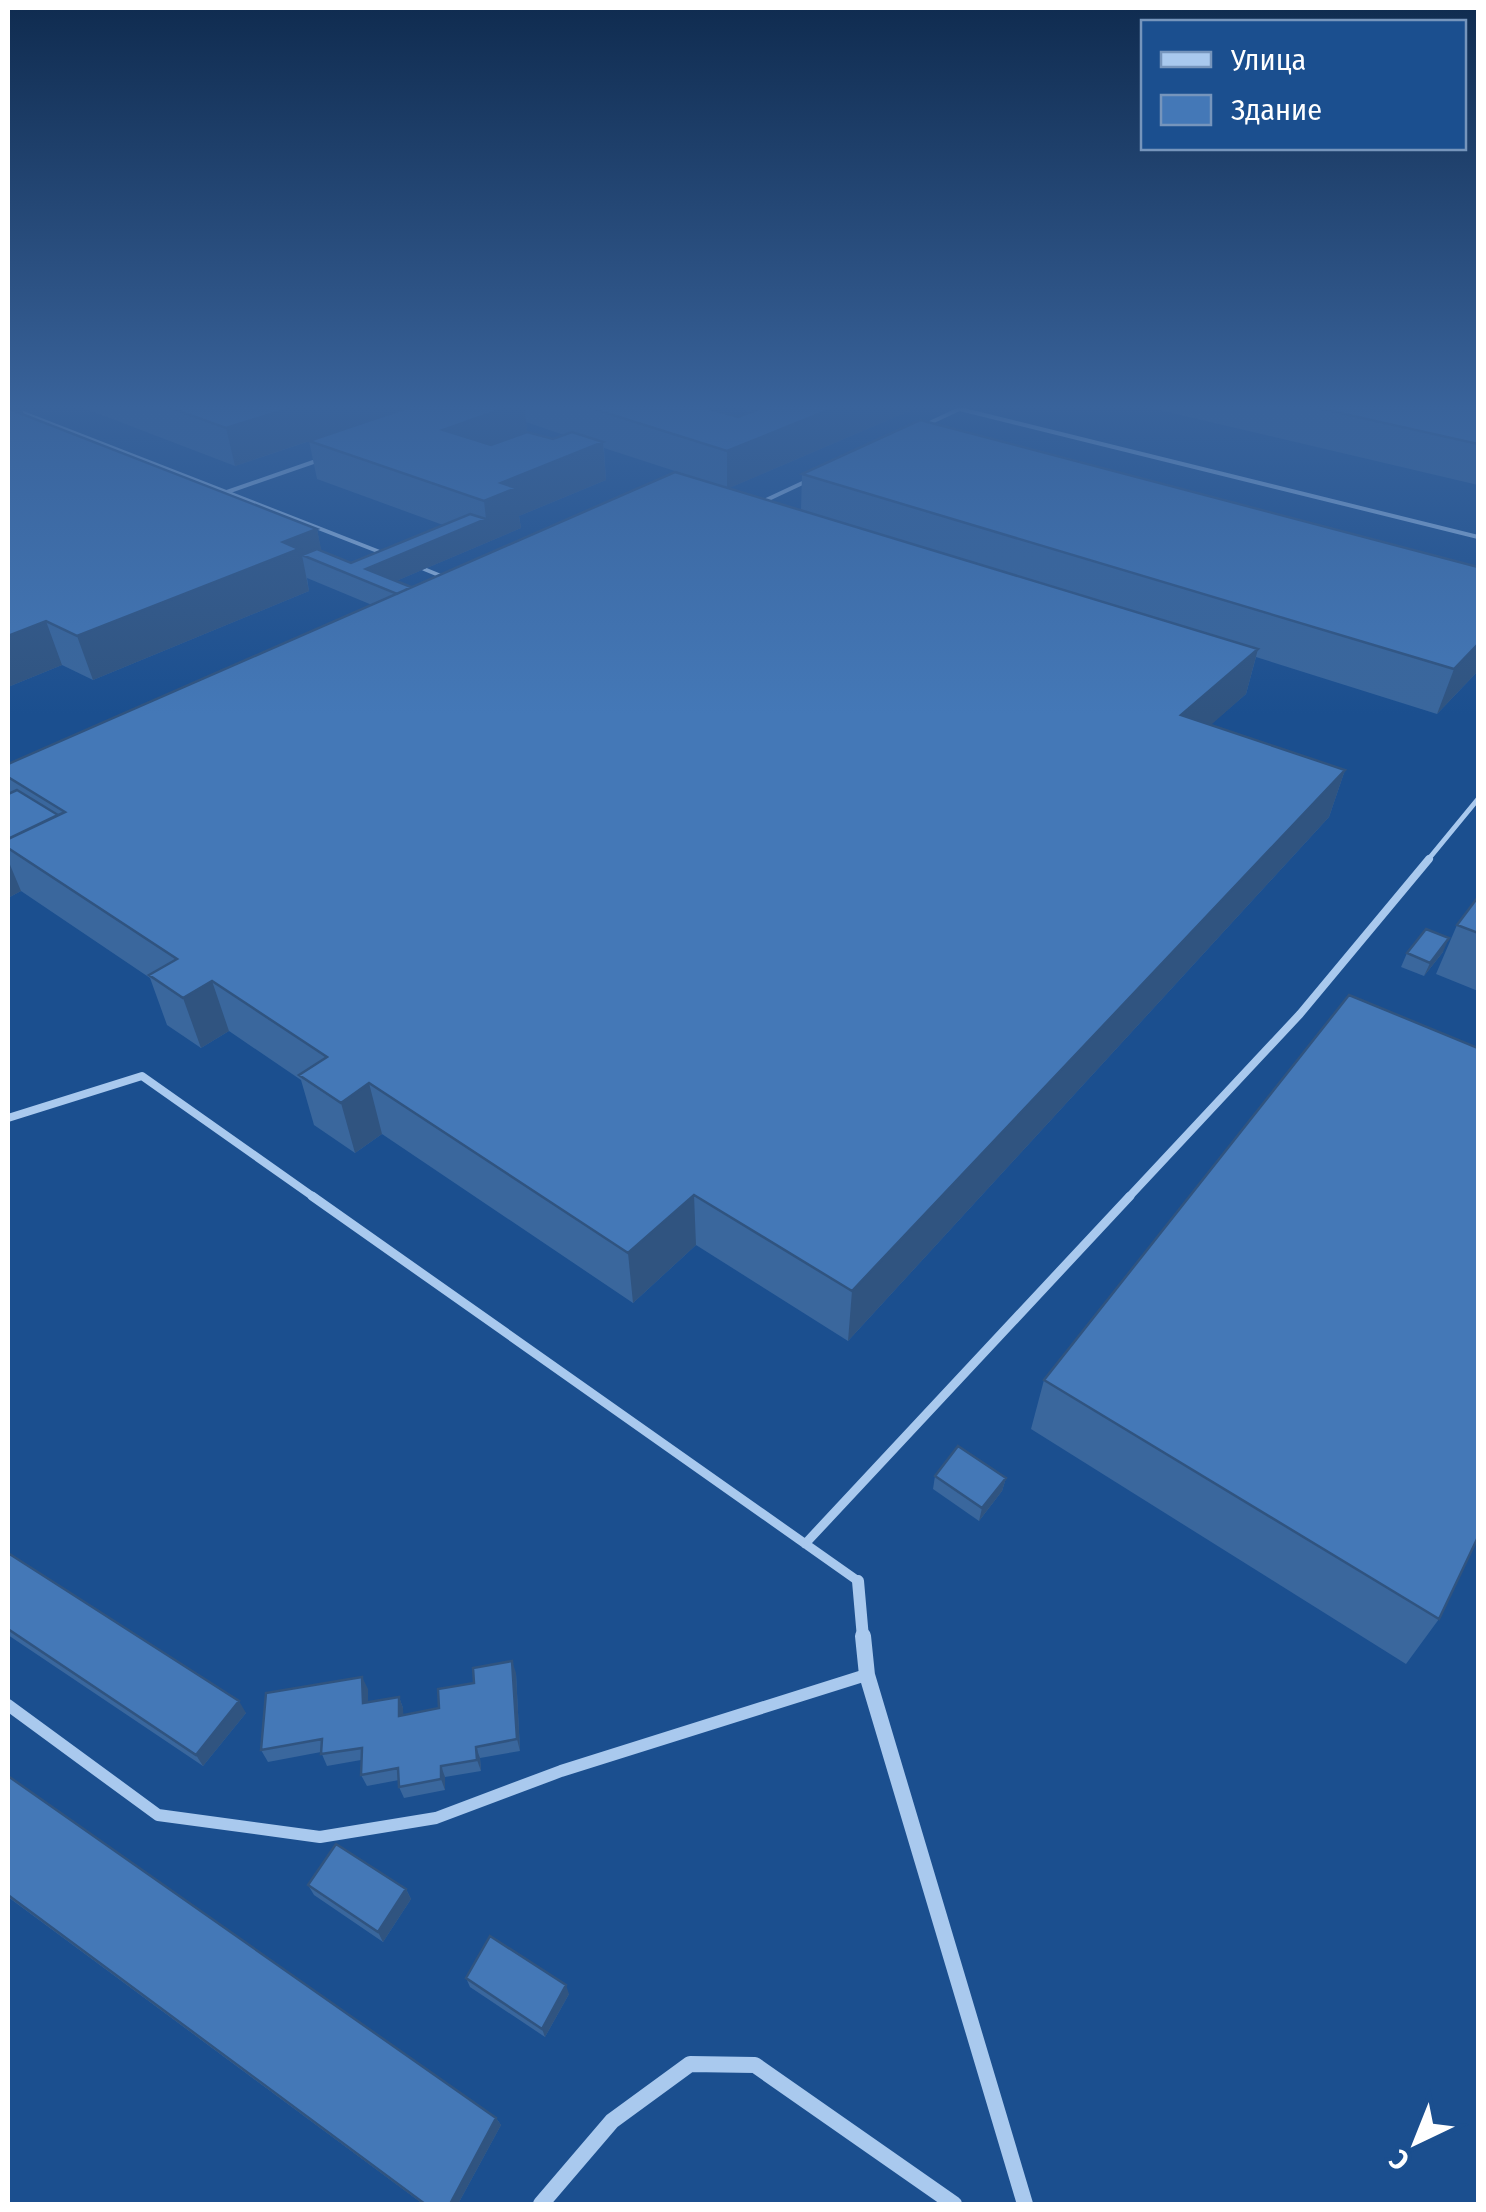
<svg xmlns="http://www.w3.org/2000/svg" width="1486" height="2212" font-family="'Fira Sans Condensed',sans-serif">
  <rect width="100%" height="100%" fill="#1b4f8f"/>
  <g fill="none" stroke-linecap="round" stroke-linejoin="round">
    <path stroke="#a9c9ee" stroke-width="4" d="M 8,407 L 385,554
      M 960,409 L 1478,537
      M 923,426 L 968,405
      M 227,492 L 322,459
      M 760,503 L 811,479
      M 424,569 L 446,578"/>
    <path stroke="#a9c9ee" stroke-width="5" d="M 1427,861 L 1478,799"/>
    <path stroke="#a9c9ee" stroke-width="8" d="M 8,1118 L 142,1076 L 315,1198
      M 1128,1198 L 1300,1014 L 1429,859"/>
    <path stroke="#a9c9ee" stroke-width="9" d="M 312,1196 L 858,1581
      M 805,1544 L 1130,1196"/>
    <path stroke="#a9c9ee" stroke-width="12" d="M 8,1705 L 158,1815 L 320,1837 L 436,1818 L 561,1771 L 866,1675"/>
    <path stroke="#a9c9ee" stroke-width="12" d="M 858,1581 L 863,1638"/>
    <path stroke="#a9c9ee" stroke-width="16" d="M 863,1636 L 867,1675 L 1025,2204
      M 541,2204 L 612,2121 L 690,2064 L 755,2065 L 954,2204"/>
  </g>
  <path fill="#3a679d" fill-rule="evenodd" d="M 8,405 L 21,406 L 24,415 L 317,529 L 321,551 L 351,563 L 443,525 L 317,479 L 309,441 L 390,414 L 235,466 L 76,405 L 696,405 L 738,417 L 752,412 L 746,410 L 746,405 L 917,405 L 916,408 L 729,488 L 801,510 L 802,474 L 1478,671 L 1437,714 L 1256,657 L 1246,694 L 1210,725 L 1345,770 L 1329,817 L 848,1341 L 696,1245 L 633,1303 L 382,1134 L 355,1153 L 314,1125 L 301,1080 L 229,1031 L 201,1048 L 167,1025 L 150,978 L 21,891 L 8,898 L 8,764 L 372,605 L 307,578 L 309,591 L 93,680 L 62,665 L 8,687 ZM 526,422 L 564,435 L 553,439 L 527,432 ZM 604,448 L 687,475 L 411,587 L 396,581 L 521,528 L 519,516 L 606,480 Z
    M 1138,405 L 1478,405 L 1478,485 Z
    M 1478,897 L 1478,991 L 1436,974 L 1457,925 Z
    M 1443,952 L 1424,976 L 1401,967 L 1407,953 Z
    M 1044,1380 L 1439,1619 L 1406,1664 L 1031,1429 Z
    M 935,1476 L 1006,1478 L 1002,1491 L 979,1521 L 933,1489 Z
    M 8,1553 L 246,1713 L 203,1766 L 8,1635 Z
    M 516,1673 L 520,1751 L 480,1758 L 481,1771 L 445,1777 L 445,1790 L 404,1798 L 399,1787 L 399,1780 L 367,1786 L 361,1775 L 361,1760 L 327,1766 L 321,1752 L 268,1762 L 261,1750 L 368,1689 L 368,1702 L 399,1697 L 403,1708 L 403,1715 L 439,1708 L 474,1683 Z
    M 8,1776 L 496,2118 L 501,2125 L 458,2204 L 423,2204 L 8,1897 Z
    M 308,1885 L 406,1889 L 411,1899 L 383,1942 L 314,1895 Z
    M 466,1978 L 569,1994 L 545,2037 L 470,1987 Z"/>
  <path fill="#305480" d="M 300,405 L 416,405 L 235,466 L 226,428 Z
    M 505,405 L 524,405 L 528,437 L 448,467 L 443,430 Z
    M 841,405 L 917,405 L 916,408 L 727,489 L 727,451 Z
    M 21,406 L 33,443 L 9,409 Z
    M 603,442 L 606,480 L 519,516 L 521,528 L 382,587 L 366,569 L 486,519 L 484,501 L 501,483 Z
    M 317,529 L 324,564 L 302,555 L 309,591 L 93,680 L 77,636 L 283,542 Z
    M 46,621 L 62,665 L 8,687 L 8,636 Z
    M 1478,644 L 1478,671 L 1437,714 L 1454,669 Z
    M 1258,649 L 1246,694 L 1170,761 L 1181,715 Z
    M 1345,770 L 1329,817 L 848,1341 L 852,1291 Z
    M 8,860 L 21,891 L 8,898 Z
    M 1449,938 L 1443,952 L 1424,976 L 1430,963 Z
    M 212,981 L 229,1031 L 201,1048 L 183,998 Z
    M 369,1083 L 382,1134 L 355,1153 L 341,1103 Z
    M 694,1195 L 696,1245 L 633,1303 L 628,1253 Z
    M 1006,1478 L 1002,1491 L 979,1521 L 982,1508 Z
    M 512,1661 L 516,1673 L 520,1751 L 517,1739 Z
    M 362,1677 L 368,1689 L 368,1714 L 363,1703 Z
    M 399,1697 L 403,1708 L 404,1727 L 399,1716 Z
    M 239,1701 L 246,1713 L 203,1766 L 196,1755 Z
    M 476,1747 L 480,1758 L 481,1771 L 477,1760 Z
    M 441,1766 L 445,1777 L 445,1790 L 441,1779 Z
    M 406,1889 L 411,1899 L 383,1942 L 378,1932 Z
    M 566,1985 L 569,1994 L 545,2037 L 542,2029 Z
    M 496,2118 L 501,2125 L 458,2204 L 450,2204 Z"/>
  <path fill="#4478b7" stroke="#305480" stroke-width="2.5" d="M 8,405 L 21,406 L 9,409 L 317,529 L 283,542 L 299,549 L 77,636 L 46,621 L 8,636 Z
    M 162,405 L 300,405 L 226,428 Z
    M 415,405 L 513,405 L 443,430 L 491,445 L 527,432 L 553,439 L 572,432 L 603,442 L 501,483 L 516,488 L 484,501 L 309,441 Z
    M 581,405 L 696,405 L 738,417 L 770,405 L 841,405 L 727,451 Z
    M 1304,405 L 1478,405 L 1478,444 Z
    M 920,420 L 1478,567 L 1478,644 L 1454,669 L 802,474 Z
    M 675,472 L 1258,649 L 1181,715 L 1345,770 L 852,1291 L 694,1195 L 628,1253 L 369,1083 L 341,1103 L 299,1075 L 327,1057 L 212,981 L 183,998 L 149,975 L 177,959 L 8,848 L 8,839 L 65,812 L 8,777 L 8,764 Z
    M 470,514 L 486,519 L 366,569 L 411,587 L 397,594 L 302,555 L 317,549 L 351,563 Z
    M 17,790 L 58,815 L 8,839 L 8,794 Z
    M 1478,897 L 1478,933 L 1457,925 Z
    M 1426,929 L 1449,938 L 1430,963 L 1407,953 Z
    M 1349,995 L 1478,1048 L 1478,1537 L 1439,1619 L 1044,1380 Z
    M 958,1446 L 1006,1478 L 982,1508 L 935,1476 Z
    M 8,1553 L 239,1701 L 196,1755 L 8,1629 Z
    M 512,1661 L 517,1739 L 476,1747 L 477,1760 L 441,1766 L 441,1779 L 399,1787 L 398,1768 L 361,1775 L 362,1748 L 321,1754 L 322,1739 L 261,1750 L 266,1693 L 362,1677 L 363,1703 L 399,1697 L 399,1716 L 439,1708 L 438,1689 L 474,1683 L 473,1668 Z
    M 8,1776 L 496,2118 L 450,2204 L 425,2204 L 8,1895 Z
    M 336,1844 L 406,1889 L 378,1932 L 308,1885 Z
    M 490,1936 L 566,1985 L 542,2029 L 466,1978 Z"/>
  <linearGradient id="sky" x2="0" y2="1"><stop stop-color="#0f2b4f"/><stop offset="0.57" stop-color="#39639b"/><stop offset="1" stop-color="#39639b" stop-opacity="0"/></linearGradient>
  <rect width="1486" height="714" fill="url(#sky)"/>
  <rect width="1486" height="2212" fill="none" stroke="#ffffff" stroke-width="20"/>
  <rect x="1141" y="20" width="325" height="130" fill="#1b4f8f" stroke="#7695bc" stroke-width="2.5"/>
  <rect x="1161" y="52" width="50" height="15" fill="#a9c9ee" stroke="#7695bc" stroke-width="2.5"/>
  <text x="1231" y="70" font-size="30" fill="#ffffff">Улица</text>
  <rect x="1161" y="95" width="50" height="30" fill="#4478b7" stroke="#7695bc" stroke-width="2.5"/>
  <text x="1231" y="120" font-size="30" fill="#ffffff">Здание</text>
  <g transform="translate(1416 2142) rotate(223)" stroke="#1b4f8f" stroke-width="8" paint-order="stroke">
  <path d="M0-8L18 38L0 25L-18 38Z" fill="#ffffff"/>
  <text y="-15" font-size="28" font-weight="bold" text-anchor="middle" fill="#ffffff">С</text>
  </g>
</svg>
